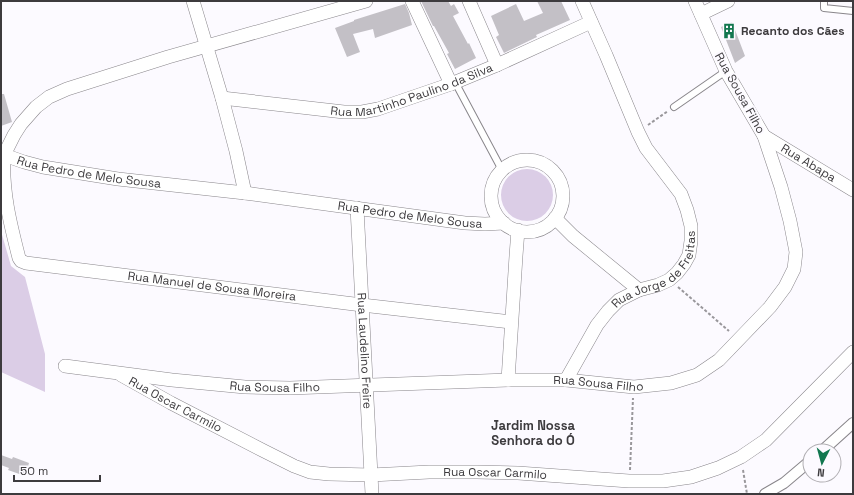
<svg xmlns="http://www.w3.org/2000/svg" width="854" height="495" font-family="'Space Grotesk',sans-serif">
  <rect width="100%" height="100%" fill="#fcfaff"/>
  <path fill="#dbcde6" d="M501 195a26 26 0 1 1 52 0a26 26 0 1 1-52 0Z
    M 1,231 L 11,266 L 25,277 L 45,354 L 45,392 L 1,372 Z"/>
  <path fill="#c3c0c6" d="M 421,1 L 448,1 L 451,6 L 454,4 L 459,13 L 453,16 L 468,44 L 469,43 L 476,58 L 455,69 L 447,54 L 449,53 L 434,26 L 433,26 Z
    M 537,1 L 561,1 L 570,20 L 536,35 L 537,37 L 504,53 L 496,37 L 499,35 L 491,16 L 516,4 L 524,21 L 543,13 Z
    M 405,4 L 409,13 L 412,25 L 375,38 L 373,29 L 353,34 L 360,52 L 347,57 L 335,28 L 354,21 L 354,20 Z
    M 732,22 L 745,56 L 735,63 L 721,27 Z
    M 1,94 L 4,94 L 12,122 L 1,126 Z
    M 1,455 L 12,459 L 13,457 L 29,463 L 25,476 L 8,470 L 9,468 L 1,465 Z"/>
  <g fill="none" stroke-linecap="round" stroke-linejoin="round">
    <g stroke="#89868b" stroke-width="8">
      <path id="service" d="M 824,1 L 824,8 L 853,11
        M 455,82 L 502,170
        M 674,107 L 726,71"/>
    </g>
    <g stroke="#89868b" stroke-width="12">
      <path id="pedestrian" d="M 822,451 L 853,423
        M 765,494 L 784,483 L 810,461"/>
    </g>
    <g stroke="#89868b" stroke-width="14">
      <g id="minor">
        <path d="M 193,1 L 222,98 L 236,151 L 245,193"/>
        <path id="s1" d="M 366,1 L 168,57 L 67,89 L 49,97 L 36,107 L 21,124 L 14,135 L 4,155 L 24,162 L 43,167 L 118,179 L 245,193 L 465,223 L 485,224 L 504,223"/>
        <path d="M 412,1 L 451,84"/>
        <path d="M 469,1 L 497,65"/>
        <path d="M 701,14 L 728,1"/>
        <path id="s2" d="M 222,98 L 344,112 L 362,112 L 378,109 L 451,84 L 497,65 L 591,22"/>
        <path id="s3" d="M 764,136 L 853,190"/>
        <path id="s4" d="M 1,154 L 4,155 C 2,191 10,223 19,258 L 21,261 L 26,263 L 362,305 L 511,322"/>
        <circle cx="527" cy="196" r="36"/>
        <path id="s5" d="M 357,208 L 372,494"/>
        <path d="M 555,218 L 573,236 L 639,290"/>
        <path id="s6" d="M 65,366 L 172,380 L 245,387 L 290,388 L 508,380 L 566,380 L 634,387 L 671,383 L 697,375 L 719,360 L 770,307 L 785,287 L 794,269 L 796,252 L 790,221 L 781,187 L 764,136 L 726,71 L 695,1"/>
        <path id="s7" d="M 121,375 L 171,403 L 264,451 L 294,466 L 310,472 L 329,474 L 371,475 L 429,472 L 477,472 L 518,473 L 629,481 L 663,481 L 691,477 L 718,468 L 741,457 L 766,440 L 853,352"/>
        <path d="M 508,380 L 516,256 L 518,230"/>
        <path id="s8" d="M 566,380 L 597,325 L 608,311 L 619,300 L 639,290 L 658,285 L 669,280 L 677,273 L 684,264 L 689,255 L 691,241 L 691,226 L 687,210 L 681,194 L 646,148 L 638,132 L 606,55 L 582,1"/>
      </g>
    </g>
    <path stroke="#99979b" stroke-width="2" stroke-dasharray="3 2" stroke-linecap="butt" d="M 648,125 L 668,111
      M 678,287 L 729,331
      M 630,470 L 633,398
      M 743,470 L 747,494"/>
    <use href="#service" stroke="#fff" stroke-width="6"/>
    <use href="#pedestrian" stroke="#fff" stroke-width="10"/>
    <use href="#minor" stroke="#fff" stroke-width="13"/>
  </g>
  <defs>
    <g id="building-bare" transform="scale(1.2)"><path d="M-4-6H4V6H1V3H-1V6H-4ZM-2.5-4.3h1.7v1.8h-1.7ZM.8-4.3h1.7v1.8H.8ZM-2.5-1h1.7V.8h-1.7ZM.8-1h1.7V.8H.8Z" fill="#12774f" stroke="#fcfaff" stroke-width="2.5" paint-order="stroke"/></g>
  </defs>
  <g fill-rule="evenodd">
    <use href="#building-bare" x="729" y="31"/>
  </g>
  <g text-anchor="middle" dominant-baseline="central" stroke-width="4" stroke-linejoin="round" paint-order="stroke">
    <g font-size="12" font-weight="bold" fill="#3d3b3e" stroke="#fcfaff" text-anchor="start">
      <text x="741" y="31">Recanto dos Cães</text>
    </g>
    <g font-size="12" fill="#3d3b3e" stroke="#fcfaff">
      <text stroke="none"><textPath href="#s2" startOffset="194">Rua Martinho Paulino da Silva</textPath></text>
      <text transform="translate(740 93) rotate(61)">Rua Sousa Filho</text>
      <text stroke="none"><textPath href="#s3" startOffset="52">Rua Abapa</textPath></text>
      <text stroke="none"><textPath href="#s1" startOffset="493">Rua Pedro de Melo Sousa</textPath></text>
      <text stroke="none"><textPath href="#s1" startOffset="817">Rua Pedro de Melo Sousa</textPath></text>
      <text stroke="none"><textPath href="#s8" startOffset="148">Rua Jorge de Freitas</textPath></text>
      <text stroke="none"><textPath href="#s4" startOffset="304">Rua Manuel de Sousa Moreira</textPath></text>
      <text stroke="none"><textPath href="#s5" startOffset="143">Rua Laudelino Freire</textPath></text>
      <text stroke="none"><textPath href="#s6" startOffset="535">Rua Sousa Filho</textPath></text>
      <text stroke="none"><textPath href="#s6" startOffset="211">Rua Sousa Filho</textPath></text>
      <text stroke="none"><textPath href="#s7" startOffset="62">Rua Oscar Carmilo</textPath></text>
      <text stroke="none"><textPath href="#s7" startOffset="398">Rua Oscar Carmilo</textPath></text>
    </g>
    <g font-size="13" font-weight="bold" fill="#3d3b3e" stroke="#fcfaff">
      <text x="533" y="425">Jardim Nossa<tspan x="533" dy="15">Senhora do Ó</tspan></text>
    </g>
  </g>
  <rect width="854" height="495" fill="none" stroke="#3d3b3e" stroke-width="4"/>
  <g transform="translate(822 463) rotate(186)"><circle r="19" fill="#fcfaff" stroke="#b0aeb2"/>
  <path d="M0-3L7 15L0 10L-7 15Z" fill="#12774f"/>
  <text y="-6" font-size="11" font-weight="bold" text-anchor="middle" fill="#3d3b3e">N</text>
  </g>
  <path d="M14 475v6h86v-6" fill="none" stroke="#3d3b3e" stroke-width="2"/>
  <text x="20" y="475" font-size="12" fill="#3d3b3e" stroke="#fcfaff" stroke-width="3" paint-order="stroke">50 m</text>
</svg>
